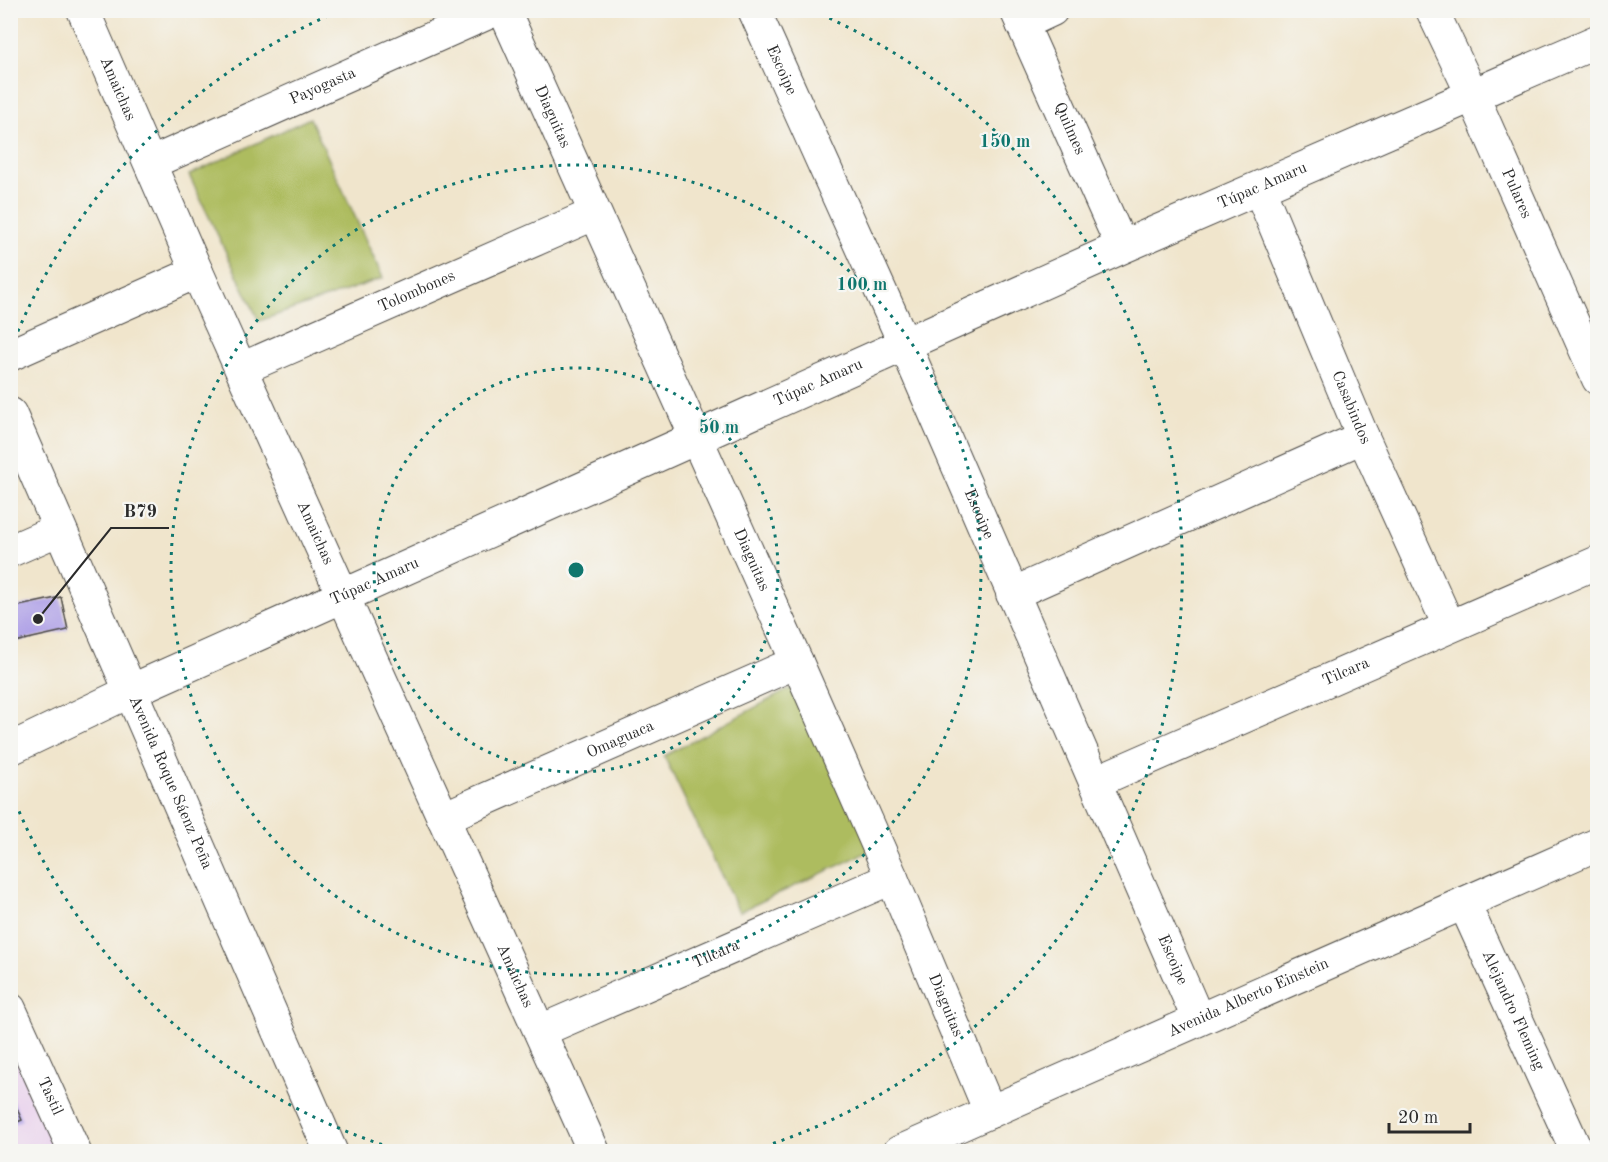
<svg xmlns="http://www.w3.org/2000/svg" width="1608" height="1162" font-family="'Old Standard TT',serif">
  <rect width="100%" height="100%" fill="#f6f6f2"/>
  <filter id="ink" filterUnits="userSpaceOnUse"><feTurbulence type="fractalNoise" baseFrequency=".0167" numOctaves="2"/><feDisplacementMap in="SourceGraphic" scale="12" xChannelSelector="R" yChannelSelector="G"/><feConvolveMatrix kernelMatrix="1 2 1 2 8 2 1 2 1" color-interpolation-filters="sRGB"/></filter>
  <filter id="wash" filterUnits="userSpaceOnUse"><feTurbulence type="fractalNoise" baseFrequency=".008" numOctaves="4" result="noise"/><feDisplacementMap in="SourceGraphic" scale="24" xChannelSelector="R" yChannelSelector="G"/><feGaussianBlur stdDeviation="1.35" result="paint"/><feColorMatrix in="noise" values="0 0 0 0 0 0 0 0 0 0 0 0 0 0 0 0 0 1.4 0 .05"/><feComposite in="paint" operator="in"/></filter>
  <g filter="url(#wash)">
    <rect width="100%" height="100%" fill="#f0e5cc"/>
    <path fill="#e9d2ed" d="M 11,1032 L 66,1151 L 11,1151 Z"/>
    <path fill="#adbc5f" stroke="#6c7445" stroke-width="1.5" d="M 310,118 L 383,278 L 259,321 L 189,175 Z
      M 795,686 L 874,849 L 739,912 L 664,756 Z"/>
    <g id="blocks">
      <path fill="#ac9de6" d="M 61,597 L 68,630 L 10,643 L 10,608 Z
        M 10,1093 L 22,1120 L 10,1125 Z"/>
    </g>
  </g>
  <g filter="url(#ink)">
    <use href="#blocks" fill-opacity="0" stroke="#494743" stroke-width="1.5"/>
    <g fill="none" stroke-linecap="round" stroke-linejoin="round">
      <g stroke="#494743" stroke-width="34">
        <g id="minor">
          <path id="s1" d="M 83,10 L 197,272 L 594,1152"/>
          <path id="s2" d="M 504,10 L 797,662 L 892,878 L 990,1112"/>
          <path id="s3" d="M 754,10 L 905,345 L 1198,1019"/>
          <path id="s4" d="M 1016,10 L 1122,247"/>
          <path id="s5" d="M 1432,10 L 1473,96 L 1598,379"/>
          <path d="M 1022,24 L 1052,10"/>
          <path id="s6" d="M 151,163 L 495,10"/>
          <path id="s7" d="M 1259,188 L 1363,437 L 1449,626"/>
          <path d="M 10,355 L 197,272"/>
          <path id="s8" d="M 241,369 L 594,214"/>
          <path d="M 10,551 L 60,529"/>
          <path d="M 1012,594 L 1363,437"/>
          <path d="M 10,749 L 131,691"/>
          <path id="s9" d="M 1095,782 L 1598,562"/>
          <path id="s10" d="M 443,818 L 797,662"/>
          <path id="s11" d="M 1464,903 L 1577,1152"/>
          <path id="s12" d="M 10,1009 L 75,1152"/>
          <path id="s13" d="M 540,1031 L 892,878"/>
          <path id="s14" d="M 899,1152 L 1598,844"/>
        </g>
      </g>
      <g stroke="#494743" stroke-width="35">
        <g id="tertiary">
          <path id="s15" d="M 10,414 L 331,1152"/>
          <path id="s16" d="M 131,691 L 1122,247 L 1598,41"/>
        </g>
      </g>
      <use href="#minor" stroke="#fff" stroke-width="32"/>
      <use href="#tertiary" stroke="#fff" stroke-width="33"/>
    </g>
  </g>
  <g fill="none" stroke="#0f766e" stroke-width="3" stroke-dasharray="3 6">
    <circle cx="576" cy="570" r="202"/>
    <circle cx="576" cy="570" r="405"/>
    <path d="M399 1150A607 607 0 0 1 11 792M11 348A607 607 0 0 1 339 11M813 11A607 607 0 0 1 753 1150"/>
  </g>
  <g text-anchor="middle" dominant-baseline="central" stroke-width="4.5" stroke-linejoin="round" paint-order="stroke">
    <g font-size="16" fill="#2b2b2b" stroke="#f6f6f2">
      <text stroke="none"><textPath href="#s3" startOffset="66">Escoipe</textPath></text>
      <text stroke="none"><textPath href="#s6" startOffset="188">Payogasta</textPath></text>
      <text stroke="none"><textPath href="#s1" startOffset="86">Amaichas</textPath></text>
      <text stroke="none"><textPath href="#s2" startOffset="117">Diaguitas</textPath></text>
      <text stroke="none"><textPath href="#s4" startOffset="130">Quilmes</textPath></text>
      <text stroke="none"><textPath href="#s16" startOffset="1239">Túpac Amaru</textPath></text>
      <text stroke="none"><textPath href="#s5" startOffset="202">Pulares</textPath></text>
      <text stroke="none"><textPath href="#s8" startOffset="192">Tolombones</textPath></text>
      <text stroke="none"><textPath href="#s16" startOffset="753">Túpac Amaru</textPath></text>
      <text stroke="none"><textPath href="#s7" startOffset="238">Casabindos</textPath></text>
      <text stroke="none"><textPath href="#s3" startOffset="552">Escoipe</textPath></text>
      <text stroke="none"><textPath href="#s1" startOffset="572">Amaichas</textPath></text>
      <text stroke="none"><textPath href="#s2" startOffset="603">Diaguitas</textPath></text>
      <text stroke="none"><textPath href="#s16" startOffset="267">Túpac Amaru</textPath></text>
      <text stroke="none"><textPath href="#s9" startOffset="274">Tilcara</textPath></text>
      <text stroke="none"><textPath href="#s10" startOffset="194">Omaguaca</textPath></text>
      <text stroke="none"><textPath href="#s15" startOffset="402">Avenida Roque Sáenz Peña</textPath></text>
      <text stroke="none"><textPath href="#s13" startOffset="192">Tilcara</textPath></text>
      <text stroke="none"><textPath href="#s3" startOffset="1038">Escoipe</textPath></text>
      <text stroke="none"><textPath href="#s1" startOffset="1058">Amaichas</textPath></text>
      <text stroke="none"><textPath href="#s14" startOffset="382">Avenida Alberto Einstein</textPath></text>
      <text stroke="none"><textPath href="#s2" startOffset="1089">Diaguitas</textPath></text>
      <text stroke="none"><textPath href="#s11" startOffset="118">Alejandro Fleming</textPath></text>
      <text stroke="none"><textPath href="#s12" startOffset="96">Tastil</textPath></text>
    </g>
  </g>
  <circle cx="576" cy="570" r="9" fill="#0f766e" stroke="#f6f6f2" stroke-width="3"/>
  <g font-size="18" text-anchor="middle" font-weight="bold" fill="#0f766e" stroke="#f6f6f2" stroke-width="4.5" stroke-linejoin="round" paint-order="stroke">
    <text x="1005" y="147">150 m</text>
    <text x="862" y="290">100 m</text>
    <text x="719" y="433">50 m</text>
  </g>
  <path fill="none" stroke="#2b2b2b" stroke-width="2" d="M38 619L111 528H169"/>
  <circle fill="#2b2b2b" stroke="#f6f6f2" stroke-width="2" cx="38" cy="619" r="6"/>
  <g font-size="18" text-anchor="middle" font-weight="bold" fill="#2b2b2b" stroke="#f6f6f2" stroke-width="4.5" stroke-linejoin="round" paint-order="stroke">
    <text x="140" y="517">B79</text>
  </g>
  <rect width="1608" height="1162" fill="none" stroke="#f6f6f2" stroke-width="36"/>
  <path d="M1389 1123v9h81v-9" fill="none" stroke="#2b2b2b" stroke-width="3"/>
  <text x="1398" y="1123" font-size="18" fill="#2b2b2b" stroke="#f6f6f2" stroke-width="4.5" paint-order="stroke">20 m</text>
</svg>
